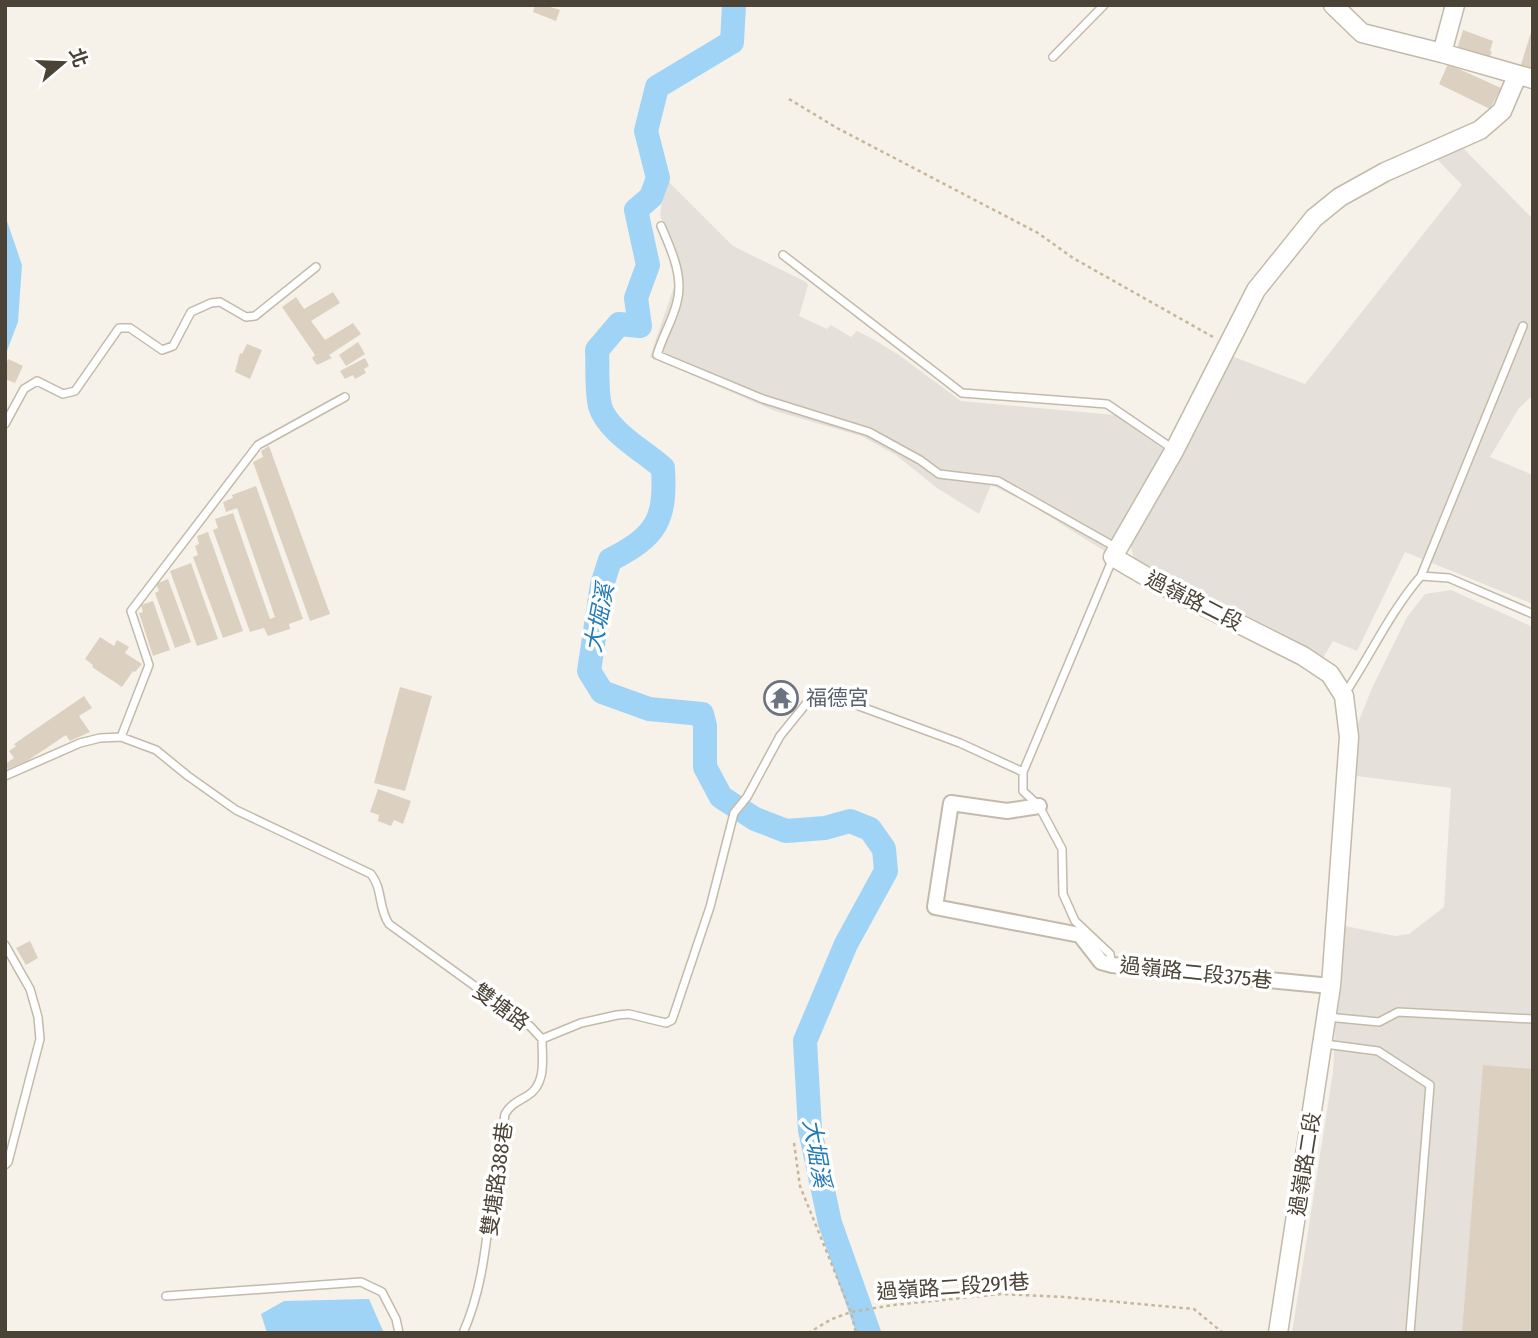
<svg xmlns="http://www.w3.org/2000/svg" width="1538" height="1338" font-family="'Fira Sans Condensed','Noto Sans TC',sans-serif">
  <rect width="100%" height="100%" fill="#f6f2e9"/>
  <path fill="#e5e1da" d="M 1460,145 L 1533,219 L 1533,395 L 1519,408 L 1490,457 L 1533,475 L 1533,604 L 1405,552 L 1357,651 L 1333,641 L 1323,658 L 1146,569 L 1134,559 L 1130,544 L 1229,355 L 1305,384 L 1462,185 L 1435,157 Z
    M 665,178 L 733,246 L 806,282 L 808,285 L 799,316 L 827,329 L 831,325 L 851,337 L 857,331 L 871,338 L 899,355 L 961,401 L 1115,415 L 1166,451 L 1119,538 L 1106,552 L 1026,502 L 991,485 L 979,514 L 937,488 L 896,455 L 861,436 L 775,411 L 650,357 L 679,272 L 660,215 Z
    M 1451,590 L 1533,627 L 1533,1333 L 1292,1333 L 1333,1072 L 1340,925 L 1395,936 L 1409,934 L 1444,907 L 1451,788 L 1357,776 L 1356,728 L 1372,688 L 1407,617 L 1425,594 Z"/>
  <path fill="#a0d4f7" d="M 5,215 L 22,265 L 18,322 L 5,356 Z
    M 369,1299 L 384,1333 L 267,1333 L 261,1314 L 284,1301 Z"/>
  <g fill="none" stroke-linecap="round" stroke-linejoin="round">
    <path stroke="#a0d4f7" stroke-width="24" d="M 734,5 L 732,42 L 657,87 L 646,131 L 658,178 L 651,197 L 636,210 L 648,265 L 636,298 L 640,326 L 619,324 L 597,350 C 598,368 596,389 600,406 C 607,431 644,451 663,468 C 666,520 657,536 610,560 L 602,585 L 589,671 L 602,692 L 649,709 L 702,714 L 705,726 L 705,767 L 721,797 L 755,819 L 786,831 L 825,828 L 850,821 L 870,829 L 884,849 L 886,871 L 846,944 L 805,1041 L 810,1130 L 830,1223 L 869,1333"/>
  </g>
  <path fill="#dcd1c0" d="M 535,5 L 544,5 L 560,10 L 556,21 L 533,12 Z
    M 1532,29 L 1533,29 L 1533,72 L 1520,68 Z
    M 1463,30 L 1493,41 L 1490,51 L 1492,52 L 1488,61 L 1460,50 L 1458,46 Z
    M 1448,64 L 1501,88 L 1490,109 L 1439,84 Z
    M 333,292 L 340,303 L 311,321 L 325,340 L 353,323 L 361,334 L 329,355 L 332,358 L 317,365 L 312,358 L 315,355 L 282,307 L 296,297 L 304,309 Z
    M 358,342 L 365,354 L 346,366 L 339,355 Z
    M 247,344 L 262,350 L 250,379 L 235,372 L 240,353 L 242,354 Z
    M 365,358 L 369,366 L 364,369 L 366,373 L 355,379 L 353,375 L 345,379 L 340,371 Z
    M 8,359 L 23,366 L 15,383 L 5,379 L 5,367 Z
    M 269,446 L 330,614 L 310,621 L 253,462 L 263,457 L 261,451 Z
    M 256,486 L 303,619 L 289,624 L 290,629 L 268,636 L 264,628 L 250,632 L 213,530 L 218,528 L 215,519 L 233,513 L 270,619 L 275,617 L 237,508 L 226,512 L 223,502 L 233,498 L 232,495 Z
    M 208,532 L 243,631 L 223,638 L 193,557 L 198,555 L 195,546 L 199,544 L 197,536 Z
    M 191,563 L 218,639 L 197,646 L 170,571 Z
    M 168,579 L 191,642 L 175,648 L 155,593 L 159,591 L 156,584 Z
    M 153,601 L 170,650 L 153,656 L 139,613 L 143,612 L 141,605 Z
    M 100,637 L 114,646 L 117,640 L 129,647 L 125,653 L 142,664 L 135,672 L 133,671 L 122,687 L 92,667 L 93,665 L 85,659 Z
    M 790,683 L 798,695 L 772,713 L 764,702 Z
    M 400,687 L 432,696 L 405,791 L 374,783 Z
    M 84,696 L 92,708 L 79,716 L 90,732 L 70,741 L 66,735 L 27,761 L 8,769 L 5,764 L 14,758 L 9,751 L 16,746 L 14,744 Z
    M 378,789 L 411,801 L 403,824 L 394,820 L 391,826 L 378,821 L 379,815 L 370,812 Z
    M 30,941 L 38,958 L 26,965 L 16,948 Z
    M 1483,1065 L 1533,1069 L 1533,1333 L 1462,1333 Z"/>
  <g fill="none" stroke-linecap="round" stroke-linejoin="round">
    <g stroke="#c3baaa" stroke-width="10">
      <path id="service" d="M 1053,57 L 1104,5
        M 661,226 C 671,249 684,277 677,302 C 673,320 662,337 657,355 L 763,399 L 869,432 L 920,460 L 939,474 L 998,481 L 1117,548
        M 783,255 L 962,393 L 1107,404 L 1173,449
        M 5,424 L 24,389 L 37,381 L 63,394 L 75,391 L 119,328 L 130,328 L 162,350 L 173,346 L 191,312 L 211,303 L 220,302 L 246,317 L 255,316 L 316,267
        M 1421,576 L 1523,326
        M 1344,695 C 1370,656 1390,612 1421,576 L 1449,578 L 1533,614
        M 121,737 L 149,665 L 131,611 L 258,445 L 345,397
        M 5,776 L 80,743 L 100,738 L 121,737 L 156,750 L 188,776 L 236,810 L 371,874 C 383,889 378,908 389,924 L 530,1026 L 542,1039 L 581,1023 L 617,1015 L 629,1014 L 666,1023 L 672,1020 L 710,907 L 734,813 L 747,797 L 780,736 L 814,694 L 822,693 L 829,695 L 960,743 L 1023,772
        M 5,945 L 30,989 L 38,1017 L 40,1039 L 8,1162 L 5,1165
        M 1112,965 L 1110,954 L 1075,921 L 1063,894 L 1062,849 L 1039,806 L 1023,791 L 1023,772 L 1113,558
        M 1327,1017 L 1379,1022 L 1398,1012 L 1533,1019
        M 1325,1044 L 1378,1051 L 1430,1085 L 1410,1333
        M 166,1296 L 361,1282 L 382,1292 L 396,1319 L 399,1333
        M 463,1333 C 483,1288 486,1242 492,1195 C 496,1168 501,1141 505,1114 C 511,1104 517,1102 527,1096 C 547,1084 542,1059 542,1039"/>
    </g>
    <g stroke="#c3baaa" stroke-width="18">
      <path id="minor" d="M 1039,806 L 1007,811 L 951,803 L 935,907 L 1080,935 L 1101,962 L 1112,965 L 1331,986"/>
    </g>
    <g stroke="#c3baaa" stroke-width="21">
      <path id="tertiary" d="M 1333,5 L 1362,33 L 1442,53 L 1533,79
        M 1442,53 L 1455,5
        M 1278,1333 L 1331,986 L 1349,737 L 1344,696 L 1330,674 L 1303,656 L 1154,581 L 1113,557 L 1174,451 L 1256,290 L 1314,218 L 1340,197 L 1385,172 L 1480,130 L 1502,111 L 1517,76"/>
    </g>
    <path stroke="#c6b69a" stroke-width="2.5" stroke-dasharray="3.5 3.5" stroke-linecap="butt" d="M 789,99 L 837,128 L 1038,233 L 1073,258 L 1213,337
      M 794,1143 L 800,1186 L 851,1312 L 856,1333
      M 808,1333 L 832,1319 L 851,1312 L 893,1305 L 1002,1294 L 1064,1297 L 1194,1309 L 1223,1333"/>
    <use href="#service" stroke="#fff" stroke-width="7"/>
    <use href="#minor" stroke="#fff" stroke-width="14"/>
    <use href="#tertiary" stroke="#fff" stroke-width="18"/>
  </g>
  <defs>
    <g id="temple-ring" transform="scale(1.75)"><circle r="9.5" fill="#fff" stroke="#6b7280" stroke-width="1.5"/><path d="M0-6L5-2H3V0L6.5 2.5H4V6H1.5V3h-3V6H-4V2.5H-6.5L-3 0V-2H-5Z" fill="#6b7280"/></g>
  </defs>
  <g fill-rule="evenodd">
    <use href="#temple-ring" x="781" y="698"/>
  </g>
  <g text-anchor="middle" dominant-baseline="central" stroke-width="7" stroke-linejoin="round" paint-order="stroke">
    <g font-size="21" fill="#4b4336" stroke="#fff">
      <text transform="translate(1194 601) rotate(27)">過嶺路二段</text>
      <text transform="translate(1196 973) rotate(6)">過嶺路二段375巷</text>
      <text transform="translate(501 1007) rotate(36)">雙塘路</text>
      <text transform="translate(1305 1164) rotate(-81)">過嶺路二段</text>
      <text transform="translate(497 1179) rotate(-82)">雙塘路388巷</text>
      <text transform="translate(953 1287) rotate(-4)">過嶺路二段291巷</text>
    </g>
    <g font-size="21" fill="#5b616d" stroke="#fff" text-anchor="start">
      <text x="806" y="698">福德宮</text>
    </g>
    <g font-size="23" font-style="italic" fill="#237ab9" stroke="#fff">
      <text transform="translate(599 618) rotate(-79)">大堀溪</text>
      <text transform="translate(817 1153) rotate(80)">大堀溪</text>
    </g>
  </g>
  <rect width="1538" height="1338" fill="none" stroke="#4b4336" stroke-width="14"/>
  <g transform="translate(63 63) rotate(71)" stroke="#ffffff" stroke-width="5" paint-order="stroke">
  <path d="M0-5L12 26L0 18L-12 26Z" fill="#4b4336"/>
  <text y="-10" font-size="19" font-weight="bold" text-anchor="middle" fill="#4b4336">北</text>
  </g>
</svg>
